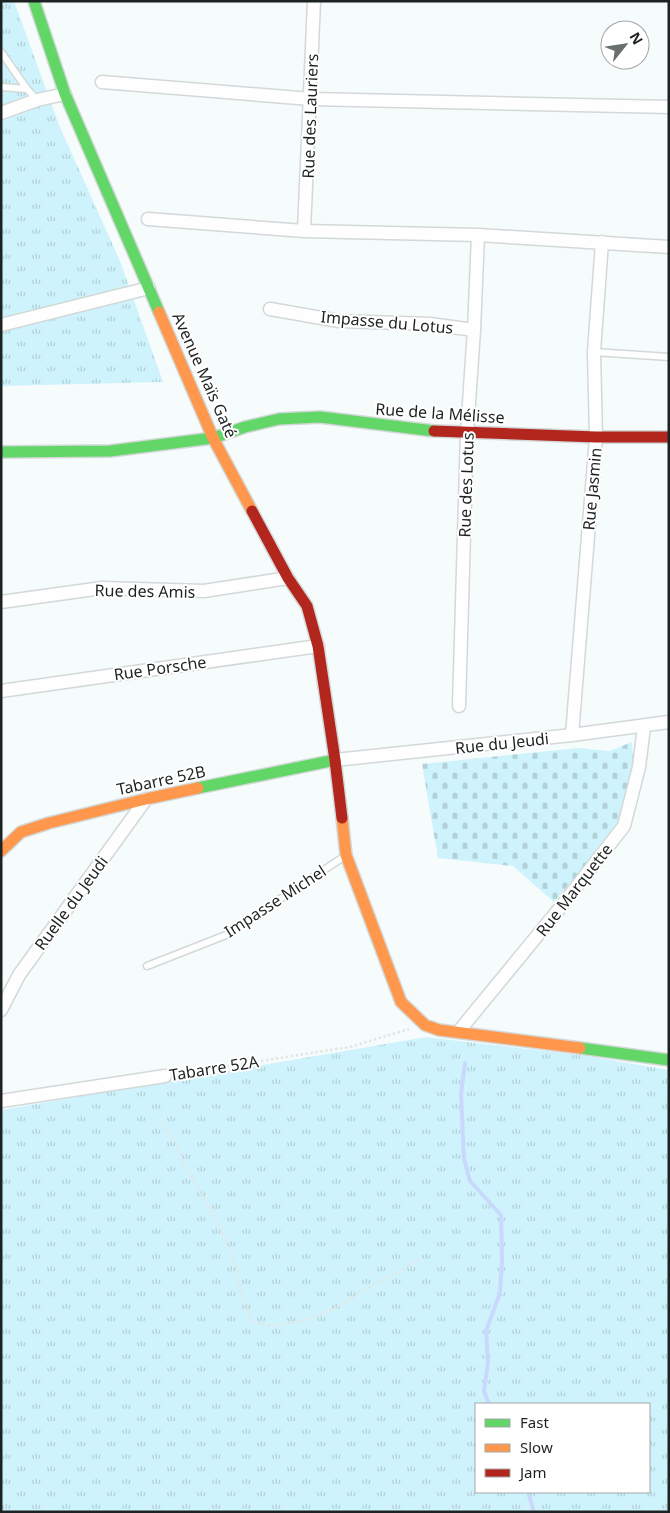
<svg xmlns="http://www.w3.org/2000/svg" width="670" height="1513" font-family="'Noto Sans',sans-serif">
  <defs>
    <pattern id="grass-tufts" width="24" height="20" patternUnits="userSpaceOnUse" patternTransform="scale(1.25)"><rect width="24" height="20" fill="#cff3fc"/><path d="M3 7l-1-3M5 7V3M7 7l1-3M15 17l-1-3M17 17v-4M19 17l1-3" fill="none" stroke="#b1d0d8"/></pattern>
    <pattern id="cemetery-stones" width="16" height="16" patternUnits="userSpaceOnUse" patternTransform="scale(1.25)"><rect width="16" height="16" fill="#cff3fc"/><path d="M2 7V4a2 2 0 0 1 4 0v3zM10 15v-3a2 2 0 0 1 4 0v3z" fill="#b1d0d8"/></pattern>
  </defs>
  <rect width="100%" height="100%" fill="#f6fbfb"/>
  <path fill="url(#grass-tufts)" fill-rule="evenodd" d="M 1,1 L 14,1 L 59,125 L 120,261 L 163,382 L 1,386 Z
    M 426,1037 L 587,1056 L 669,1070 L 669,1512 L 1,1512 L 1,1110 ZM 476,1404 L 649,1404 L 649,1492 L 476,1492 Z"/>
  <path fill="url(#cemetery-stones)" d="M 632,742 L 634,769 L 616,830 L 554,902 L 513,866 L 438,858 L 422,764 L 578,748 L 610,751 Z"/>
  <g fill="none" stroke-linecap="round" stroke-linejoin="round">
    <path stroke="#c9d9fd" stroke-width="4" d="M 465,1063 L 461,1094 L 464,1159 L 470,1181 L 501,1215 L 502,1261 L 500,1293 L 486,1331 L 488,1362 L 484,1391 L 489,1404
      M 528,1492 L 534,1512"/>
    <g stroke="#d3d8d8" stroke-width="9">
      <path id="lane" d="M 1,52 L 27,89 L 37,100
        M 1,87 L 27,89
        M 594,352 L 669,357
        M 147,966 L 226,935 L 345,856"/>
    </g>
    <g stroke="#d3d8d8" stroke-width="15">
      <path id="street" d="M 102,82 L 311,99 L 669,107
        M 1,113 L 37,100 L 65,94
        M 148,219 L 304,231 L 478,235 L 669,247
        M 304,231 L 314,1
        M 270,309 L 339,321 L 430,324 L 474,330
        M 1,325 L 149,288
        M 1,602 L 102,588 L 204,591 L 288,578
        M 1,691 L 318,646
        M 459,706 L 467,432 L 474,330 L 478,235
        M 572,735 L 596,437 L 594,352 L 602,242
        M 335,760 L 572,735 L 669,722
        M 1,1010 L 19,975 L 146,799
        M 459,1031 L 560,908 L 624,826 L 639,767 L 644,727
        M 1,1101 L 165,1076"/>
    </g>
    <g stroke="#d3d8d8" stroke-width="14">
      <path id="fast" d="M 34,1 L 65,94 L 159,312
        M 1,452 L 110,451 L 213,438 L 245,427 L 279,419 L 320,417 L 434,431
        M 198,788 L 335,760
        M 580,1048 L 669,1060"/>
    </g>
    <g stroke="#d3d8d8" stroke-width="14">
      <path id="slow" d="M 159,312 L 213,438 L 252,511
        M 342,818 L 346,855 L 401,1002 L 425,1025 L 439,1030 L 580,1048
        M 1,851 L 21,832 L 49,823 L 146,799 L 198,788"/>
    </g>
    <g stroke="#d3d8d8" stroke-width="14">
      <path id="jam" d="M 434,431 L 596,437 L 669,437
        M 252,511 L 288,578 L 307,606 L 318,646 L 335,760 L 342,818"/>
    </g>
    <path stroke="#e4e6e6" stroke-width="2.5" stroke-dasharray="2.5 2.5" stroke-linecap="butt" d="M 177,1074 L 350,1047 L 409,1029
      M 159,1120 L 179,1148 L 184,1165 L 215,1216 L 234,1260 L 244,1303 L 252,1322 L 270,1326 L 304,1321 L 338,1307 L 362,1291 L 421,1259"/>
    <use href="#lane" stroke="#fefefe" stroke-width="6"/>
    <use href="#street" stroke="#fefefe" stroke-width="12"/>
    <use href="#fast" stroke="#63d668" stroke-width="11"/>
    <use href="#slow" stroke="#ff974d" stroke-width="11"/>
    <use href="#jam" stroke="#b3261e" stroke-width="11"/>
  </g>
  <g text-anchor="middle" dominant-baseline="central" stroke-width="4" stroke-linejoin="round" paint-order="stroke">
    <g font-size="16" fill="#1d2223" stroke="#fff">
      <text transform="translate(310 116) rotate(-88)">Rue des Lauriers</text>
      <text transform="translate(387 322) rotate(5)">Impasse du Lotus</text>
      <text transform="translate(205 375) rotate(66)">Avenue Maïs Gaté</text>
      <text transform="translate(440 413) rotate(4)">Rue de la Mélisse</text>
      <text transform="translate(466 485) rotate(-88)">Rue des Lotus</text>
      <text transform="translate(592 489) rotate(-85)">Rue Jasmin</text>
      <text transform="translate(145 591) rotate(1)">Rue des Amis</text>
      <text transform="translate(160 668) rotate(-8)">Rue Porsche</text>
      <text transform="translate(502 743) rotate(-6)">Rue du Jeudi</text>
      <text transform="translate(161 780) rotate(-12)">Tabarre 52B</text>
      <text transform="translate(574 890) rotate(-52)">Rue Marquette</text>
      <text transform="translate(275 901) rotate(-33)">Impasse Michel</text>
      <text transform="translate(71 903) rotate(-54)">Ruelle du Jeudi</text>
      <text transform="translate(214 1068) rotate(-9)">Tabarre 52A</text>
    </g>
  </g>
  <rect width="670" height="1513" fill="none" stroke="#1d2223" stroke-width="5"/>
  <rect x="475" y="1403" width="175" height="90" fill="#ffffff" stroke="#a5a7a7"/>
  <rect x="485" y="1419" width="25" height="8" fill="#63d668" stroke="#a5a7a7"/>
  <text x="520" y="1428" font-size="15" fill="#1d2223">Fast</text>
  <rect x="485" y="1444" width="25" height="8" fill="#ff974d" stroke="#a5a7a7"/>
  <text x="520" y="1453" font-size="15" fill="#1d2223">Slow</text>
  <rect x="485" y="1469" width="25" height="8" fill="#b3261e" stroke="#a5a7a7"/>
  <text x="520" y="1478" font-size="15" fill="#1d2223">Jam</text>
  <g transform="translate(625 45) rotate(60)"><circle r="24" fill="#ffffff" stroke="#a5a7a7"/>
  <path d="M0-4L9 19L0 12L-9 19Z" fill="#696e6f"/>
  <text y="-8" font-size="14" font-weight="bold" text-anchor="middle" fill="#1d2223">N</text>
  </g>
</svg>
